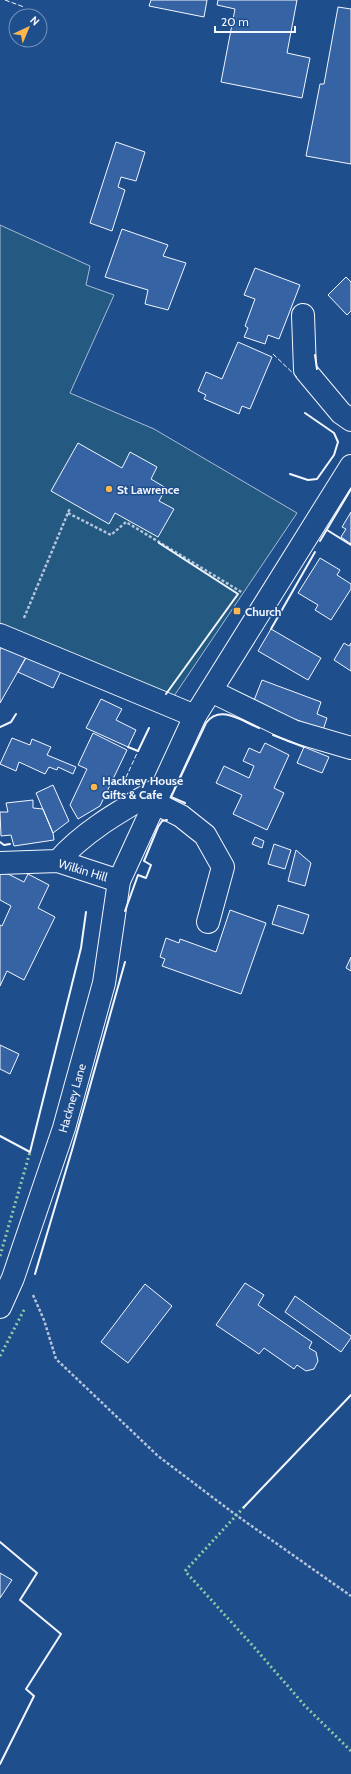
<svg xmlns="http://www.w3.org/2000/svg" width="351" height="1774" font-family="Cabin,sans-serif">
  <rect width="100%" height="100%" fill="#1f4e8c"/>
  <path fill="#245a82" stroke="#a8bbd7" d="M 0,225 L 90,266 L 86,285 L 114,295 L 70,393 L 154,429 L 297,513 L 174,696 L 0,624 Z"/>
  <path fill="#3563a3" stroke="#f2f6ff" d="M 151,0 L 207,0 L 204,17 L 149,6 Z
    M 218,0 L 297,0 L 287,53 L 310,58 L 302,98 L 221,82 L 235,9 L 217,5 Z
    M 338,7 L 351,9 L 351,164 L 306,156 L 320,84 L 324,84 Z
    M 116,142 L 145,152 L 136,181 L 121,177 L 118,187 L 125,190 L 112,231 L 90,223 Z
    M 122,229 L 168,245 L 163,256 L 186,263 L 168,310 L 145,304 L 148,290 L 105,277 Z
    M 255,268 L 300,285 L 279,339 L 268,335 L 265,344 L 244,337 L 248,328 L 245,326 L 255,299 L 244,295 Z
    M 346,277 L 351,282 L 351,311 L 347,315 L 328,295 Z
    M 238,342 L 272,357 L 250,409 L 242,406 L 239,414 L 204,399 L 206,395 L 198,391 L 206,372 L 222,379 Z
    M 78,443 L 122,468 L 130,452 L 157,467 L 151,479 L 166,488 L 159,501 L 174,509 L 158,537 L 115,513 L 109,524 L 51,491 Z
    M 351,512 L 351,544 L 341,537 L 346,529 L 342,527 Z
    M 320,558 L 340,570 L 337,575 L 351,584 L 351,589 L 331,620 L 315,610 L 318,605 L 298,593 Z
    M 271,629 L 321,658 L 308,680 L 258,651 Z
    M 6,639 L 29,652 L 0,703 L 0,650 Z
    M 344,643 L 349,646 L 351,643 L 351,671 L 334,660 Z
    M 29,652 L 63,667 L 53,688 L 18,672 Z
    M 262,680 L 321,702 L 317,714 L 327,718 L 323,730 L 253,703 Z
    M 101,699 L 122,709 L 116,720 L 136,730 L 128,747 L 86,728 Z
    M 93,733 L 127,750 L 100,806 L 78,819 L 70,805 L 87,769 L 78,765 Z
    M 12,738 L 30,745 L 32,739 L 51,747 L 47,755 L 76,767 L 73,774 L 58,767 L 57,770 L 49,767 L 45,774 L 19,762 L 16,771 L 0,764 Z
    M 265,743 L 289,755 L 274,788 L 284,793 L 267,830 L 233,814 L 242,795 L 216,783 L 224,766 L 249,778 L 254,766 L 243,761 L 249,748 L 260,753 Z
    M 304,747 L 329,757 L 322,773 L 297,763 Z
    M 53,785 L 69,821 L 53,833 L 36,793 Z
    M 33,800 L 33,808 L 43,809 L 53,833 L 54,840 L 14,846 L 11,835 L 1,836 L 0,812 L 8,812 L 6,803 Z
    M 255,837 L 264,841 L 262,848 L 252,844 Z
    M 274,844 L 291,850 L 285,869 L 268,864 Z
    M 296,850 L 311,863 L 305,886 L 288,881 Z
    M 2,871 L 24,882 L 28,874 L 49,885 L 38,908 L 55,917 L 24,980 L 7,971 L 0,986 L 0,925 L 2,926 L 11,906 L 0,900 L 0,874 Z
    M 278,905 L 309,915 L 303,934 L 272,924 Z
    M 230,910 L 266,923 L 241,994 L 162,966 L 165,959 L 160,957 L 166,938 L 179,943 L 180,939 L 216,952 Z
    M 351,957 L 351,971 L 346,968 Z
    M 0,1045 L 19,1054 L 10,1074 L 0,1069 Z
    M 245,1283 L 264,1295 L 258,1305 L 312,1342 L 309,1348 L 316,1352 L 318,1361 L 314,1369 L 306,1371 L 297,1365 L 294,1369 L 264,1348 L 259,1354 L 216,1325 Z
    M 145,1284 L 172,1306 L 128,1363 L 101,1342 Z
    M 295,1296 L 351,1336 L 351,1338 L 341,1352 L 285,1312 Z
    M 0,1573 L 12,1580 L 0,1598 Z"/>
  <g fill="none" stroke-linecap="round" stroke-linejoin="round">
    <g stroke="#f2f6ff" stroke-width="24">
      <path id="minor" d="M 303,315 L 305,370 L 341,413 L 351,420
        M 0,635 L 195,716
        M 211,691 L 293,731 L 351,748
        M 155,803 L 181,816 L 205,835 L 223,867 L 208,922
        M 58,861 C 86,829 126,808 163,786
        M 0,863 L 58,861 L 119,881"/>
    </g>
    <g stroke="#f2f6ff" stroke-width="24">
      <path id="major" d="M 0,1307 L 13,1278 L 64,1128 L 104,983 L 119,881 L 195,716 L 351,466"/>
    </g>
    <path stroke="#b3c4dc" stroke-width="2.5" stroke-dasharray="3 2" stroke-linecap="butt" d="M 68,513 L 111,535 L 126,522 L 243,593
      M 24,618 L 70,508
      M 33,1295 L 44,1320 L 56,1359 L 158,1456 L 236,1515 L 351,1596"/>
    <use href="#minor" stroke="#1f4e8c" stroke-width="22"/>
    <use href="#major" stroke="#1f4e8c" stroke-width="22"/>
    <path stroke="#97c8a6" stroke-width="3" stroke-dasharray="2 3" stroke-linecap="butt" d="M 0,1256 L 30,1152
      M 0,1356 L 25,1308
      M 244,1507 L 185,1571 L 253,1646 L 306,1707 L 351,1751"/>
    <path stroke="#f2f6ff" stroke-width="1" stroke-dasharray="5 2" stroke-linecap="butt" d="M 5,0 L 24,7
      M 273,354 L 298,378
      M 123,784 L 138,751"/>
    <path stroke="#f2f6ff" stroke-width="2" d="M 315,355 L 317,369
      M 290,474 L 308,480 L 317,479 L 334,455 L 338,442 L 334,433 L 305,413
      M 327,530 L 351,545
      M 320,541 L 351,489
      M 159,543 L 238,594 L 166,694
      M 271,629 L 315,552
      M 0,727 L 11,722 L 16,714
      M 273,735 L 304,747
      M 128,747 L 138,751 L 149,728
      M 185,803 L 171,797 L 206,723 C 220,704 242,721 259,728
      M 0,842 L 4,845 L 10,844
      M 125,911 L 138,875 L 146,878 L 151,865 L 144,861 L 158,827 L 162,821 L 167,820
      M 0,1136 L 30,1152
      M 30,1152 L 81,948 L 86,912
      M 35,1274 L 72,1150 L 125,962
      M 244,1507 L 351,1395
      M 0,1542 L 37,1573 L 20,1600 L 61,1634 L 26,1689 L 34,1696 L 0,1764"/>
  </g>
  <g fill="#ffb74d" stroke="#1f4e8c" stroke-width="1.5">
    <circle cx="109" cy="489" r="4"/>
    <rect x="233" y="607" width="8" height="8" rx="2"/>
    <circle cx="94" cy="787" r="4"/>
  </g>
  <g text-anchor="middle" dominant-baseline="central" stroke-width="3" stroke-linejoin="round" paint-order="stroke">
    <g font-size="12" font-weight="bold" fill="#f2f6ff" stroke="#1f4e8c" text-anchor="start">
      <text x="117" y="489">St Lawrence</text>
      <text x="245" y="611">Church</text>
      <text x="102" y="780">Hackney House<tspan x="102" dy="14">Gifts &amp; Cafe</tspan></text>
    </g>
    <g font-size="12" fill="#f2f6ff" stroke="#1f4e8c">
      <text transform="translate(83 870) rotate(17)">Wilkin Hill</text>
      <text transform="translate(72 1098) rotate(-74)">Hackney Lane</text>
    </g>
  </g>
  <g transform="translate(28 28) rotate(44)"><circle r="19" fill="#1f4e8c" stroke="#7391ba"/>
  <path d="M0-3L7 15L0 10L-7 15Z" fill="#ffb74d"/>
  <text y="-6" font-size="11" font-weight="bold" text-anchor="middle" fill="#f2f6ff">N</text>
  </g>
  <path d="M215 26v6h80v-6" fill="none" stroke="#f2f6ff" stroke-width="2"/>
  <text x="221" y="26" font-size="12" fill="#f2f6ff" stroke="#1f4e8c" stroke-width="3" paint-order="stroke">20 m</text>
</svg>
